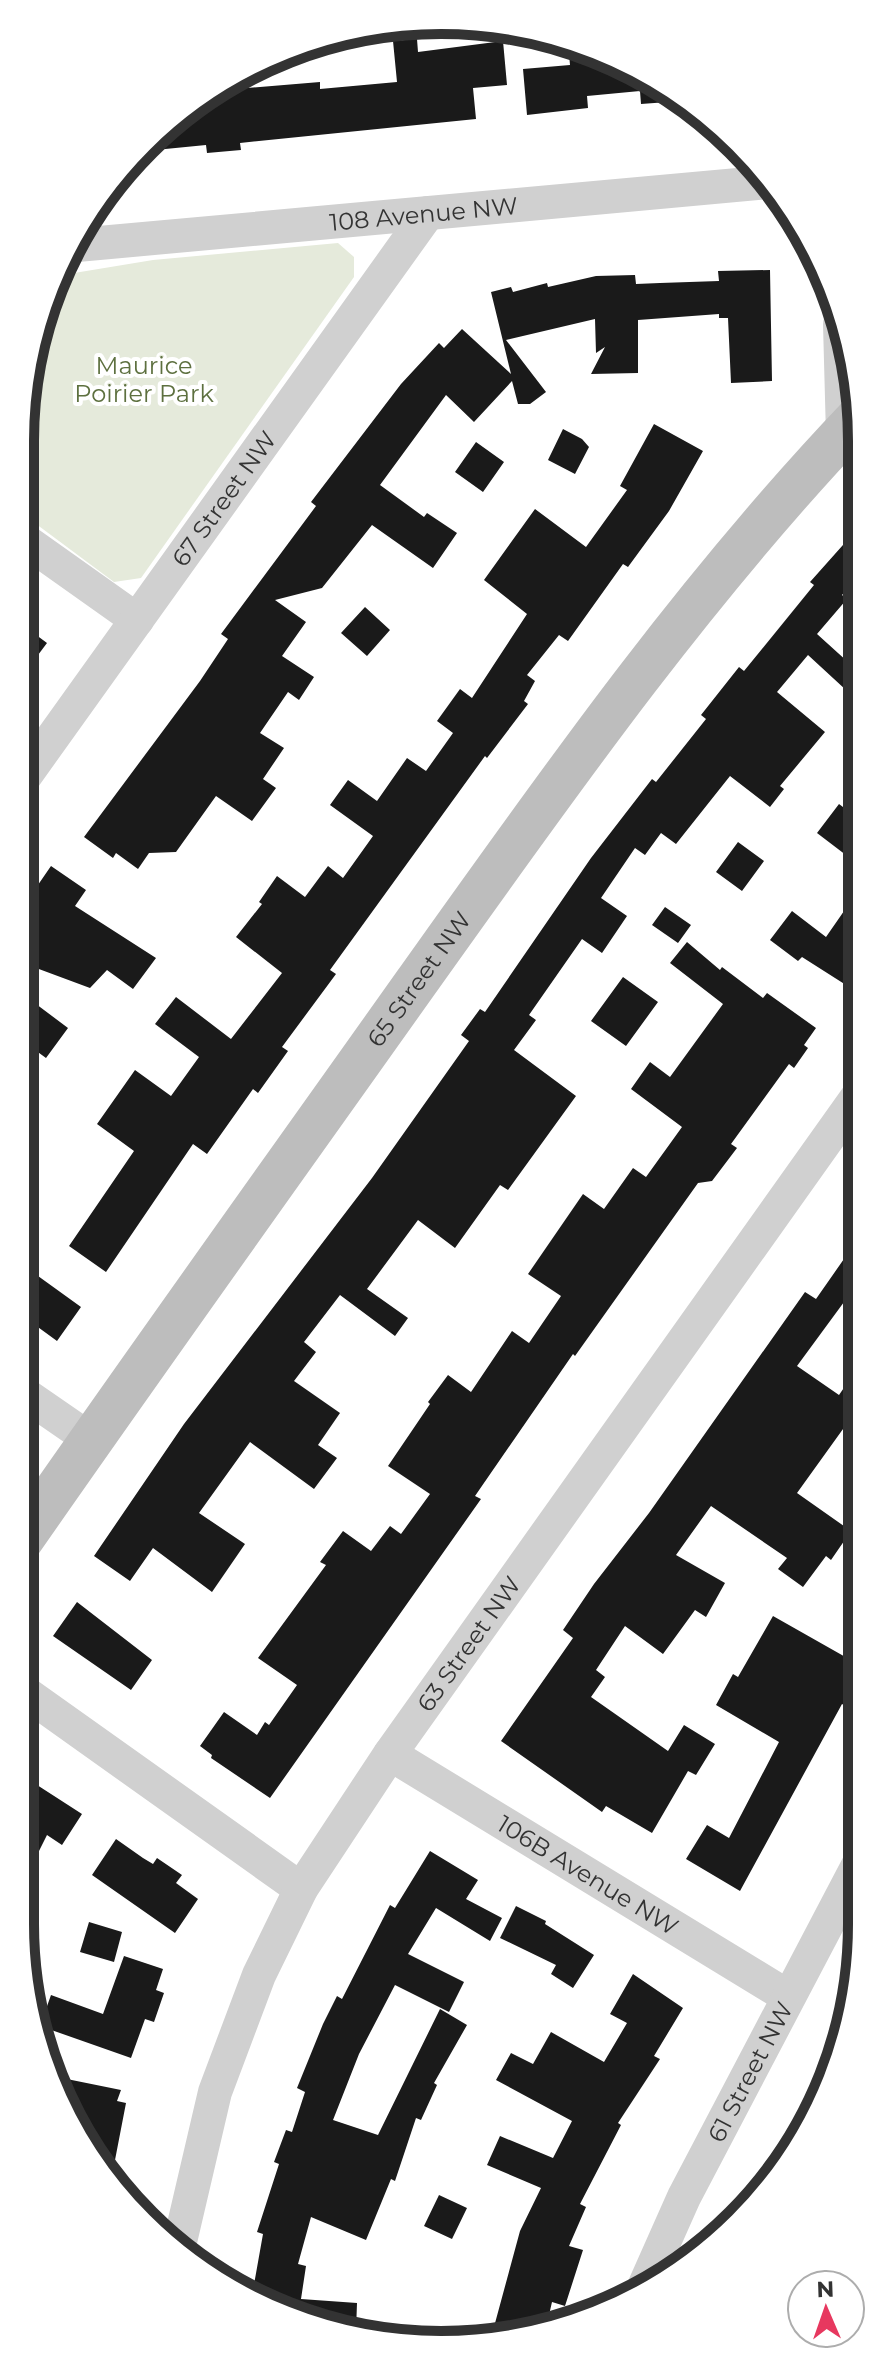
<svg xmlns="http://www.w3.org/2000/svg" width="882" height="2365" font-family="Montserrat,sans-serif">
  <rect width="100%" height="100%" fill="#fff"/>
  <path fill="#e5eadb" d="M 338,243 L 354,257 L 354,277 L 141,578 L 114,582 L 20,512 L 20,441 L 34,332 L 62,275 L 153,260 Z"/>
  <path fill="#1a1a1a" d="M 417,39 L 418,52 L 503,41 L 507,85 L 473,88 L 476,119 L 240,143 L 241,150 L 207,153 L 206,145 L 145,151 L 227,80 L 235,89 L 320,82 L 320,89 L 397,82 L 393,41 Z
    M 568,42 L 652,77 L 681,101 L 641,104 L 640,91 L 587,96 L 588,108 L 527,115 L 523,69 L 570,65 Z
    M 770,270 L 772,381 L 731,383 L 728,318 L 719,318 L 719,314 L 638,320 L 638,373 L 591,374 L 605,347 L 596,353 L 595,319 L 506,340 L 546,392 L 530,404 L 518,404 L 512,381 L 474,422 L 446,395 L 380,485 L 424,517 L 427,513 L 457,533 L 433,568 L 372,525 L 322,588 L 275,600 L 306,622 L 282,656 L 314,677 L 299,700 L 288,692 L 260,733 L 284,748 L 263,779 L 276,788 L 252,821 L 216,796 L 176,852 L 149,853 L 138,869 L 116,853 L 113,858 L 84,837 L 200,681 L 228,639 L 221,634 L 316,506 L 311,502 L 401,384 L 439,343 L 444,348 L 462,329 L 511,374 L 491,292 L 511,287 L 513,292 L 547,283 L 548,287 L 596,276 L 635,275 L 636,284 L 660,283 L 719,281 L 718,271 Z
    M 654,424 L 703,451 L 669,511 L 628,567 L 623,564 L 568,641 L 559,635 L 527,675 L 535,681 L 524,701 L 528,704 L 487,758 L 485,756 L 330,970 L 336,974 L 282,1047 L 288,1051 L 258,1093 L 253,1089 L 207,1154 L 193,1144 L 106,1272 L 69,1246 L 134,1151 L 97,1124 L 135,1070 L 171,1096 L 199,1057 L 155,1024 L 176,997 L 231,1039 L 282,973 L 236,937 L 262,904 L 259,902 L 277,876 L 305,897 L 328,866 L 343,878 L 373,836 L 330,805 L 348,780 L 377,801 L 407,758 L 426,771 L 453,733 L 437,721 L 460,689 L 472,698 L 527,614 L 484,580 L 535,509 L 586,547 L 627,490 L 620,486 Z
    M 563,429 L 582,439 L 589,447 L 575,474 L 548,460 Z
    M 476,442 L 504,462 L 483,492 L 455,472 Z
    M 859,527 L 859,576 L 842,595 L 847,599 L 817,634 L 859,672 L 859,702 L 808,655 L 777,692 L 825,732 L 780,786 L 784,789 L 770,807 L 730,776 L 676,844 L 661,833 L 645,855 L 635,848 L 601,898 L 627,916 L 602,953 L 582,939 L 529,1015 L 536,1020 L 514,1050 L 576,1096 L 508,1190 L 500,1185 L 455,1248 L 418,1220 L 367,1289 L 408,1318 L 395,1336 L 340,1295 L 304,1342 L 316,1352 L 294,1381 L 340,1413 L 318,1445 L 337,1458 L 314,1489 L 250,1442 L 199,1513 L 245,1544 L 212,1592 L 153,1548 L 130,1581 L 94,1556 L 184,1424 L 372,1178 L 469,1041 L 461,1035 L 480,1009 L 485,1012 L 591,858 L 652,779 L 656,782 L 706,719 L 701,715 L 739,667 L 744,671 L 814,585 L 810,582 Z
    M 365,607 L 390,630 L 367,656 L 341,633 Z
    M 20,623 L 47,643 L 20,679 Z
    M 839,804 L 859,819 L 859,865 L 817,833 Z
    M 738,842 L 764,861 L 742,891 L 716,872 Z
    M 51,866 L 86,890 L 75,906 L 156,958 L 133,989 L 107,970 L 90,988 L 20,962 L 20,911 Z
    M 860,888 L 860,966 L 846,985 L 802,957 L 798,961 L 770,940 L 792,911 L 826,937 Z
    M 665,907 L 691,925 L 678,943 L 652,925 Z
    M 687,942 L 720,970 L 722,967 L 763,998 L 767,993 L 816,1028 L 804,1045 L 808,1048 L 794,1068 L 789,1064 L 731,1144 L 737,1148 L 712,1181 L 698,1183 L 575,1356 L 573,1354 L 475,1496 L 481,1499 L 270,1798 L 211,1758 L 212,1755 L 200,1746 L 224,1712 L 257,1735 L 265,1722 L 269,1725 L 297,1685 L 258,1658 L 326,1565 L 320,1562 L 343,1531 L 371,1551 L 390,1526 L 401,1534 L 430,1494 L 388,1466 L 430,1404 L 428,1402 L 448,1375 L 471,1392 L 512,1331 L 529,1343 L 561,1296 L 528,1274 L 583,1194 L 604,1209 L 633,1168 L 646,1177 L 682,1127 L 631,1089 L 650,1062 L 670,1077 L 723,1004 L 670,963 Z
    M 623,977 L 658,1002 L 626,1046 L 591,1021 Z
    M 20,992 L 68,1028 L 46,1058 L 20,1039 Z
    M 860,1236 L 861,1314 L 844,1302 L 797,1366 L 839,1395 L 861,1363 L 861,1404 L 797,1493 L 851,1531 L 831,1560 L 826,1556 L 803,1587 L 778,1569 L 787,1558 L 711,1506 L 676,1555 L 725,1583 L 706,1617 L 695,1610 L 663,1654 L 625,1626 L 596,1670 L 605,1677 L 591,1697 L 668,1751 L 684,1725 L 715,1744 L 696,1775 L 688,1771 L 652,1833 L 606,1806 L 602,1812 L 501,1741 L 573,1638 L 563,1630 L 594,1584 L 649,1513 L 805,1292 L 816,1299 Z
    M 20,1263 L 81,1307 L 57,1341 L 20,1314 Z
    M 77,1602 L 152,1660 L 131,1690 L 53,1636 Z
    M 773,1616 L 856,1663 L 850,1673 L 861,1679 L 861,1684 L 849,1708 L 842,1704 L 740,1891 L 686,1859 L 707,1825 L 729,1838 L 779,1742 L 716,1705 L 733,1674 L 738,1677 Z
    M 20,1774 L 82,1814 L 62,1845 L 47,1835 L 20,1889 Z
    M 116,1839 L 143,1858 L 153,1864 L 157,1858 L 182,1875 L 176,1883 L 198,1899 L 175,1933 L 92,1875 Z
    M 430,1851 L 478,1880 L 466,1899 L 502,1918 L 490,1941 L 436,1908 L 408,1954 L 464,1982 L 449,2012 L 395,1985 L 359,2054 L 333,2120 L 378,2135 L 440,2009 L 467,2025 L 434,2083 L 437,2085 L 421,2120 L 416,2118 L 395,2181 L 391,2179 L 366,2240 L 311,2217 L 298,2264 L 306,2266 L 301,2299 L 357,2303 L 356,2331 L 257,2298 L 258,2291 L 253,2290 L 263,2234 L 257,2232 L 279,2164 L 274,2162 L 286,2130 L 292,2132 L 305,2092 L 297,2088 L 323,2024 L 337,1996 L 342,1999 L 390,1905 L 395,1908 Z
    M 516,1906 L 546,1921 L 545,1924 L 594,1955 L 573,1988 L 551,1974 L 556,1965 L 500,1938 Z
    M 89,1922 L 122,1932 L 114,1962 L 80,1952 Z
    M 124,1956 L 163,1969 L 156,1990 L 164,1993 L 154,2022 L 145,2019 L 131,2058 L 40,2026 L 51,1995 L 103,2014 Z
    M 633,1974 L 683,2008 L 654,2056 L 660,2059 L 618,2123 L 621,2125 L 580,2204 L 586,2207 L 569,2246 L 583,2250 L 565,2306 L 552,2302 L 546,2328 L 524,2337 L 491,2338 L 520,2231 L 541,2188 L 487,2165 L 500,2136 L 553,2158 L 572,2121 L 496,2080 L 511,2053 L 533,2064 L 551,2032 L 604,2062 L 627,2023 L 610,2014 Z
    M 52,2076 L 121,2090 L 117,2101 L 126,2103 L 115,2160 L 98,2156 L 77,2119 L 80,2103 L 66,2100 Z
    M 439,2195 L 467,2208 L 452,2239 L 424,2226 Z"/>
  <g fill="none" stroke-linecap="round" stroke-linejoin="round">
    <g stroke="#d0d0d0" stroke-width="34">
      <path id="s1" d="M 77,245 L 770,182"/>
      <path d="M 840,324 L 843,435"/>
      <path d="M 20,537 L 137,620"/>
      <path id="s2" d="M 20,783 L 428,213"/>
      <path d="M 20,1391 L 91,1440"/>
      <path d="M 20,1689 L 301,1889"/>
      <path id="s3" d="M 390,1754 L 787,1996"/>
      <path id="s4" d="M 179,2246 L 215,2092 L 259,1975 L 301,1889 L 390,1754 L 860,1093"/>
      <path id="s5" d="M 644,2287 L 684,2197 L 862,1858"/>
    </g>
    <path stroke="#bdbdbd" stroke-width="44" id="s6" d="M 20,1542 C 150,1355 283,1170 415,984 C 554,789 692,592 858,418"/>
  </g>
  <g text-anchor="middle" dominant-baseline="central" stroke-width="8" stroke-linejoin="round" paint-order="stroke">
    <g font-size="24" fill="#333" stroke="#fff">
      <text stroke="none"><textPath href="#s1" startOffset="348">108 Avenue NW</textPath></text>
      <text stroke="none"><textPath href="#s2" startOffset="350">67 Street NW</textPath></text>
      <text stroke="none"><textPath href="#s6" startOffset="690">65 Street NW</textPath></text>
      <text stroke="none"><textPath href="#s4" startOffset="676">63 Street NW</textPath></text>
      <text stroke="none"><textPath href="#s3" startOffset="232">106B Avenue NW</textPath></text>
      <text stroke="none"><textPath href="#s5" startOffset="240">61 Street NW</textPath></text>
    </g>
    <g font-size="24" fill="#5d703f" stroke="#fff">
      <text x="144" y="365">Maurice<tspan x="144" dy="28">Poirier Park</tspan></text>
    </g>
  </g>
  <path d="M0 0H882V2365H0ZM441 34H441A407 407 0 0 1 848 441V1924A407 407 0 0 1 441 2331H441A407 407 0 0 1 34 1924V441A407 407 0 0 1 441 34Z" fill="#fff" fill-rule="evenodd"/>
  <path fill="none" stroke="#333" stroke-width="10" d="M441 34H441A407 407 0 0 1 848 441V1924A407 407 0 0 1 441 2331H441A407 407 0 0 1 34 1924V441A407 407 0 0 1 441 34Z"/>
  <g transform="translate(826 2309) rotate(358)"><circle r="38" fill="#ffffff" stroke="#adadad" stroke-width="2"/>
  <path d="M0-6L14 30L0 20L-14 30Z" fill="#e7385f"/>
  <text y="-12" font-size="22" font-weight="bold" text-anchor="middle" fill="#333333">N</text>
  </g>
</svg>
